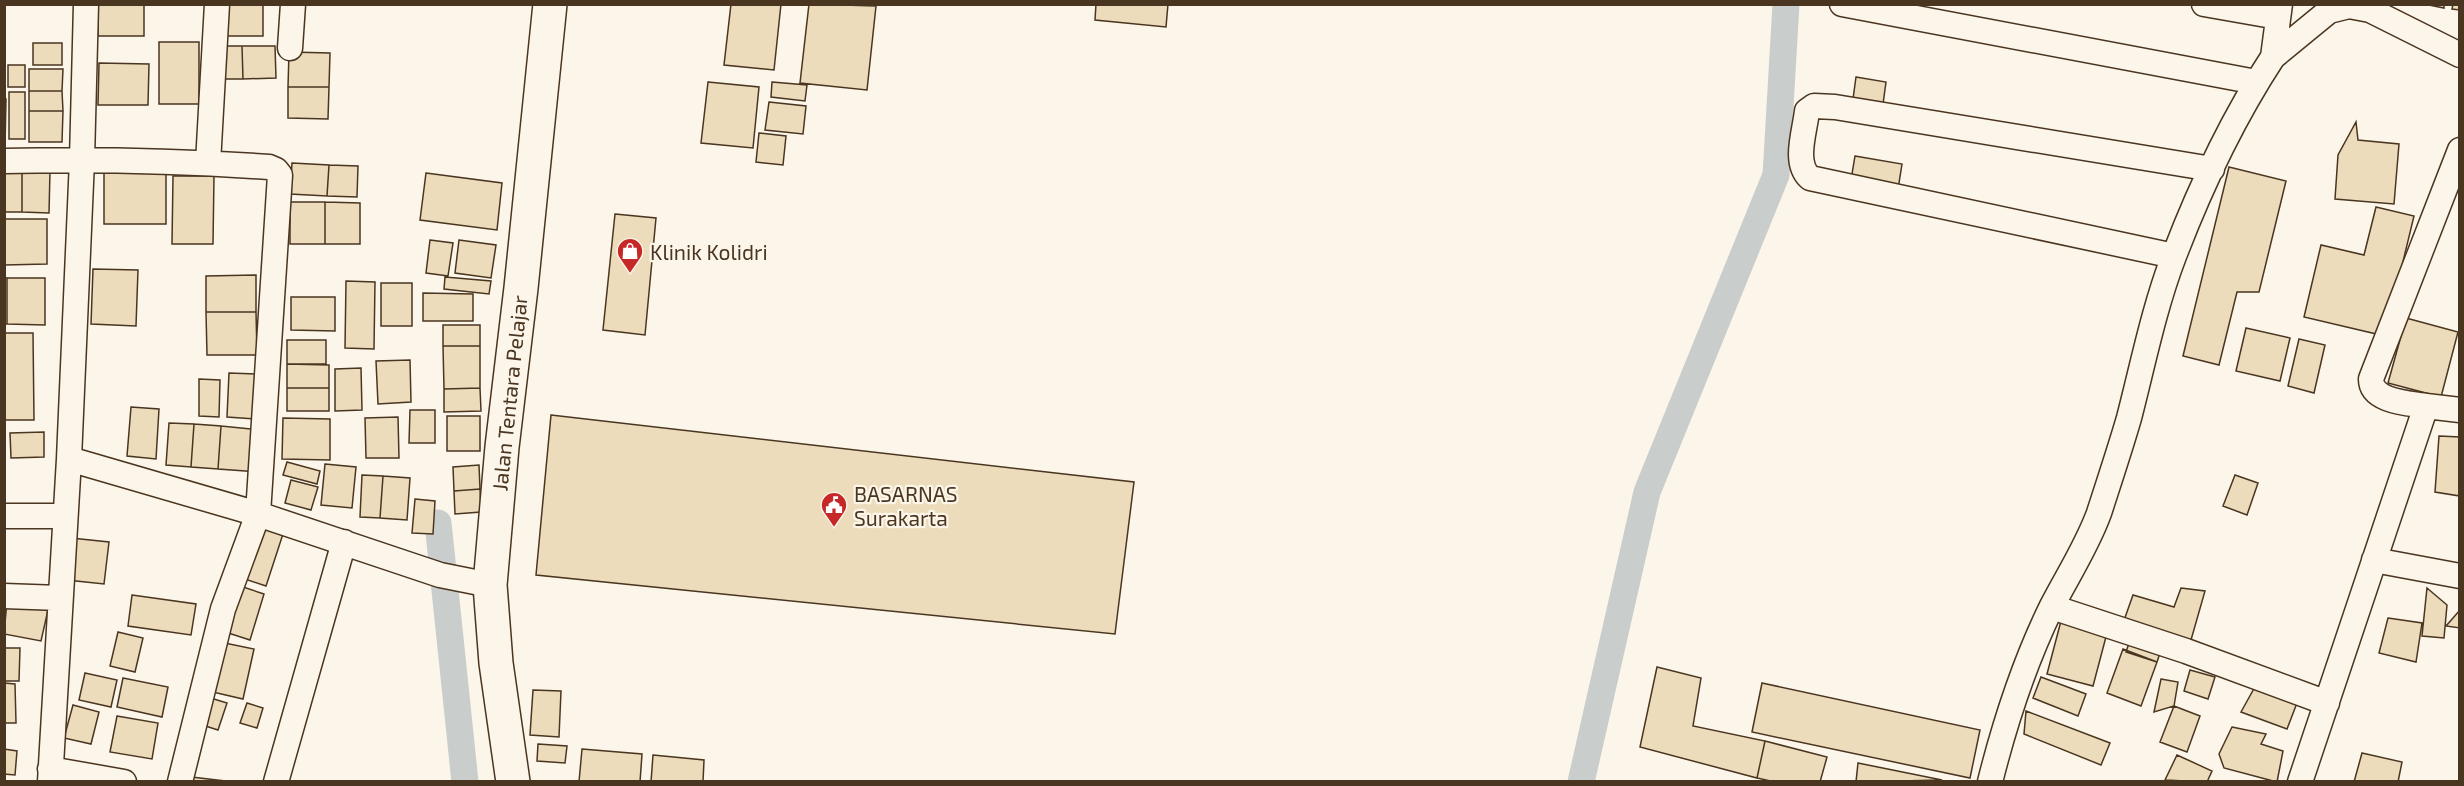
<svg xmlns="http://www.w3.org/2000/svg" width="2464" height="786" font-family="'Exo 2',sans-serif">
  <rect width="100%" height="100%" fill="#fbf6e9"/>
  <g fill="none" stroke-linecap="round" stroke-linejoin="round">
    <path stroke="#c9cecd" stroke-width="27" d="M 438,523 L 465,782
      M 1581,782 L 1647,492 L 1776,175 L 1786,4"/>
  </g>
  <path fill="#ecdcbc" stroke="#4a3520" stroke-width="1.5" d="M 98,4 L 144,4 L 144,36 L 98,36 Z
    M 223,4 L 263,4 L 263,36 L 222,36 Z
    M 731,4 L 781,4 L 774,70 L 724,65 Z
    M 809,4 L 876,6 L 867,90 L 800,83 Z
    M 1096,4 L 1168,4 L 1166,27 L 1095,20 Z
    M 2424,4 L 2444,4 L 2444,8 Z
    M 2453,4 L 2460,4 L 2460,10 L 2452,9 Z
    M 159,42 L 199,42 L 199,104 L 159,104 Z
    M 33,43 L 62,43 L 62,65 L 33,65 Z
    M 217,46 L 242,46 L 243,79 L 217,79 Z
    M 242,46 L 275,46 L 276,78 L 243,79 Z
    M 289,52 L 330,53 L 329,87 L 288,87 Z
    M 99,63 L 149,64 L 148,105 L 98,105 Z
    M 8,65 L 25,65 L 25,87 L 8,87 Z
    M 29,69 L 63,69 L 62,91 L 29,91 Z
    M 1856,77 L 1886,82 L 1883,104 L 1853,99 Z
    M 708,82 L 759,87 L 753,148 L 701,143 Z
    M 772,82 L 807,85 L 805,101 L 771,97 Z
    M 288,87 L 329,87 L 328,119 L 288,118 Z
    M 29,91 L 62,91 L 63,111 L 29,111 Z
    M 9,92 L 25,92 L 25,139 L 9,139 Z
    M 4,99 L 6,99 L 5,147 L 4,147 Z
    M 769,102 L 806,106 L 803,134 L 765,130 Z
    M 29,111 L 63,111 L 62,142 L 29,142 Z
    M 2356,122 L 2358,140 L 2399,144 L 2394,204 L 2335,199 L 2338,155 Z
    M 759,133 L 786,136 L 783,165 L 756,162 Z
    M 1855,156 L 1902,164 L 1898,189 L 1851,180 Z
    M 292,163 L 329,165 L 327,196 L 290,194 Z
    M 329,165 L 358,166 L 357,197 L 327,196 Z
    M 2229,167 L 2286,181 L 2259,292 L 2237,292 L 2219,365 L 2183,356 Z
    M 104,169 L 166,169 L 166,224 L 104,224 Z
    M 4,170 L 22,170 L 22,212 L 4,212 Z
    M 22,170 L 50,171 L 49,213 L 22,212 Z
    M 426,173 L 502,183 L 497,230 L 420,220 Z
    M 173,176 L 214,176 L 213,244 L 172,244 Z
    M 290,202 L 325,202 L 325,244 L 290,244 Z
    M 325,202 L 360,203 L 360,244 L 325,244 Z
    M 2376,207 L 2414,216 L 2385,336 L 2304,317 L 2321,245 L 2364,255 Z
    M 615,214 L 656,218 L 645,335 L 603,330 Z
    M 4,219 L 47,219 L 47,264 L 4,265 Z
    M 430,240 L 453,243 L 448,276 L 426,273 Z
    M 459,240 L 496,245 L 491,278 L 455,273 Z
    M 93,269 L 138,270 L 136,326 L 91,324 Z
    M 256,275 L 256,312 L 206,312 L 206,276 Z
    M 4,277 L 7,278 L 7,324 L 4,324 Z
    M 445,277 L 491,281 L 489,294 L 444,289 Z
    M 7,278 L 45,278 L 45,325 L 7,324 Z
    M 346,281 L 375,282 L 374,349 L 345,348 Z
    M 381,283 L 412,283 L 412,326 L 381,326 Z
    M 423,293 L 473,294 L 473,321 L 423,321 Z
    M 291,297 L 335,297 L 335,331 L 291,330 Z
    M 206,312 L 256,312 L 257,355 L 207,355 Z
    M 2406,318 L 2458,332 L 2441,397 L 2388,383 Z
    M 443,325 L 480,325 L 480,346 L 443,346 Z
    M 2246,328 L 2290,338 L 2280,381 L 2236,371 Z
    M 4,333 L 33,333 L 34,420 L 4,420 Z
    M 2299,339 L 2325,345 L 2314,393 L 2288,386 Z
    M 287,340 L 326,340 L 326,364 L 287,364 Z
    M 443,346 L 480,346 L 480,388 L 444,389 Z
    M 410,360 L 411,402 L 378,404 L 376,361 Z
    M 287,364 L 329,365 L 329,388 L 287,388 Z
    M 361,368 L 362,410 L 335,411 L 335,369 Z
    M 229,373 L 257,374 L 255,419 L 227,417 Z
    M 199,379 L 220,380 L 219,417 L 199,416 Z
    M 287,388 L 329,388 L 329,411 L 287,411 Z
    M 480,388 L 481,411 L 444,412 L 444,389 Z
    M 131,407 L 159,409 L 156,459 L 127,456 Z
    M 410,410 L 435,410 L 435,443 L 409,443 Z
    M 551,415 L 1134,482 L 1115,634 L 536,575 Z
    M 447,416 L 480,416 L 480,451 L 447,451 Z
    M 398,417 L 399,458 L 366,458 L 365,418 Z
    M 283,418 L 330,419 L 330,460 L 282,459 Z
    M 169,423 L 194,424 L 191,467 L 166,465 Z
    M 194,424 L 221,426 L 218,469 L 191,467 Z
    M 221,426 L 262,430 L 259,472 L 218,469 Z
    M 44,432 L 44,457 L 11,458 L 10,433 Z
    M 2439,436 L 2460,437 L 2460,496 L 2435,492 Z
    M 287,462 L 320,471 L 317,484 L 283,475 Z
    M 325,464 L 356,467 L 352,508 L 321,505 Z
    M 479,465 L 480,489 L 454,491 L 453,467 Z
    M 362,475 L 383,476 L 380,518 L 360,517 Z
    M 2235,475 L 2258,483 L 2247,515 L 2223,506 Z
    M 383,476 L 410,478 L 407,520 L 380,518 Z
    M 291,480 L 318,487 L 311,510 L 285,503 Z
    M 480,489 L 481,512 L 455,514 L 454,491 Z
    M 415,499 L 435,501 L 433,534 L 412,533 Z
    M 256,524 L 283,534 L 266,586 L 239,577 Z
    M 71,538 L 109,542 L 104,584 L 67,580 Z
    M 234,584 L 264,594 L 250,640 L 219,630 Z
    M 2181,588 L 2205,591 L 2189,647 L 2122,626 L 2133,595 L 2174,607 Z
    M 2427,588 L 2447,605 L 2444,638 L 2422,636 Z
    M 132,595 L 196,604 L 191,635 L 128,626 Z
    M 7,601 L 48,610 L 41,641 L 4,634 Z
    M 2460,610 L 2460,628 L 2446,626 Z
    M 2388,618 L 2422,623 L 2416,662 L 2379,653 Z
    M 2061,621 L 2107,633 L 2093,686 L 2047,674 Z
    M 118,632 L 143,638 L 135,672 L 110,666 Z
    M 215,641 L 254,649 L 243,699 L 204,690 Z
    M 2129,643 L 2160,653 L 2157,662 L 2126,652 Z
    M 4,648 L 20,648 L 19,681 L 4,681 Z
    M 2123,649 L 2157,662 L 2141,706 L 2107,693 Z
    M 1657,667 L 1701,678 L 1693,726 L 1765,741 L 1757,778 L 1640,747 Z
    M 2190,670 L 2215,677 L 2208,699 L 2184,691 Z
    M 85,673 L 117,680 L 111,707 L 79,700 Z
    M 2041,677 L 2086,694 L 2078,716 L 2033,698 Z
    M 123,678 L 168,687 L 162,717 L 117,707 Z
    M 2161,679 L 2178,682 L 2174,706 L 2154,712 Z
    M 4,683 L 15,684 L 16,723 L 4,723 Z
    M 1762,683 L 1980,730 L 1970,778 L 1752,732 Z
    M 2256,685 L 2297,703 L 2287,729 L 2241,712 Z
    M 533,690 L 561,691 L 559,737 L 530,735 Z
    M 204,696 L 227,703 L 218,730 L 196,723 Z
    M 247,703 L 263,708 L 257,728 L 240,723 Z
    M 73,705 L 99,712 L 91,744 L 64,738 Z
    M 2174,706 L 2200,716 L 2187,752 L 2160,742 Z
    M 2026,711 L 2110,743 L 2101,765 L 2024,734 Z
    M 117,716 L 158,723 L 152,759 L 110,752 Z
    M 2232,727 L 2266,734 L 2261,744 L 2283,751 L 2277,782 L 2224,768 L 2219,754 Z
    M 1765,741 L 1827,757 L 1820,782 L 1775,782 L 1757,778 Z
    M 538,744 L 567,746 L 565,763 L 537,761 Z
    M 4,749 L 17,751 L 15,775 L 4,774 Z
    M 582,749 L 642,754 L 640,782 L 579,782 Z
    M 2362,753 L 2402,762 L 2398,782 L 2354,782 Z
    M 653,755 L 704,760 L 703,782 L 651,782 Z
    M 2177,755 L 2212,771 L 2207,782 L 2165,780 Z
    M 1858,763 L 1942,780 L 1856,782 Z
    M 183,776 L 225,781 L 225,782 L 182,782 Z"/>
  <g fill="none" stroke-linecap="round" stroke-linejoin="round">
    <g stroke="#4a3520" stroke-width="27">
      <path id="minor" d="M 1842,4 L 2256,82
        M 2204,4 L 2278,17
        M 2280,4 L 2273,57 L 2329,11 L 2349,6 L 2370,10 L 2460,55
        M 290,48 L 293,4
        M 4,161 C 93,159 181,161 269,167 L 276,170 L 280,175 L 258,514 L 223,609 L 180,782
        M 208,163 L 217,4
        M 2174,256 L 1810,178 C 1793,163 1805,131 1807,111 L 1814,106 L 1835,107 L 2212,169
        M 2426,406 C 2409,403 2371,402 2371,379 L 2460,150
        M 69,459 L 258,514 L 440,575 L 490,585
        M 4,516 L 65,516
        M 2374,560 L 2460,576
        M 4,596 L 60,598
        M 2052,607 L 2186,651 L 2327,703
        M 50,769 L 124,782
        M 50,782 L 69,459 L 82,160 L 86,4
        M 276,782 L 344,542
        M 1990,782 C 2005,722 2025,661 2052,606 C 2068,575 2087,546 2099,513 C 2109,482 2120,449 2129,418 C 2143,364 2154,308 2174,256 C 2200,188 2233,118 2273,57
        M 2300,782 L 2426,406 L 2460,410"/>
    </g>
    <g stroke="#4a3520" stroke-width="36">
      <path id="secondary" d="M 513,782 L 496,663 L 490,585 L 502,447 L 521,288 L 550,4"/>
    </g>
    <use href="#minor" stroke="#fbf6e9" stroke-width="24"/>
    <use href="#secondary" stroke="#fbf6e9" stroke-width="33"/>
  </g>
  <defs>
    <g id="shop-pin" transform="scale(1.35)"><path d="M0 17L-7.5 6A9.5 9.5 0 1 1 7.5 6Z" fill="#c62828" stroke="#fbf6e9"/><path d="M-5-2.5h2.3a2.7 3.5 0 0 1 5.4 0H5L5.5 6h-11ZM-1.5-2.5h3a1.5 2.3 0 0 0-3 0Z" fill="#fff"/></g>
    <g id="civic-pin" transform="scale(1.35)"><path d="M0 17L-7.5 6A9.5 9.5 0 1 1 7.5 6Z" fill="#c62828" stroke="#fbf6e9"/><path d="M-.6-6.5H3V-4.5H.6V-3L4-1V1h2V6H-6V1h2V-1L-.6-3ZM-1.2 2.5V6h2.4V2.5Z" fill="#fff"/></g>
  </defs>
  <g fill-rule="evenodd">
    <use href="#shop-pin" x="630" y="251"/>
    <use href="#civic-pin" x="834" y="505"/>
  </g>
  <g text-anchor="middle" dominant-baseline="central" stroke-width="4.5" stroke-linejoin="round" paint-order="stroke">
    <g font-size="21" fill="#4a3520" stroke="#fbf6e9" text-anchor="start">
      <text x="650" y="251">Klinik Kolidri</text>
      <text x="854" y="493">BASARNAS<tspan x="854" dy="24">Surakarta</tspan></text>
    </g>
    <g font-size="21" fill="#4a3520" stroke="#fbf6e9">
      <text transform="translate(509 393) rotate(-84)">Jalan Tentara Pelajar</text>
    </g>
  </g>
  <rect width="2464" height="786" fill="none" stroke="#4a3520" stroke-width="12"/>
</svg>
